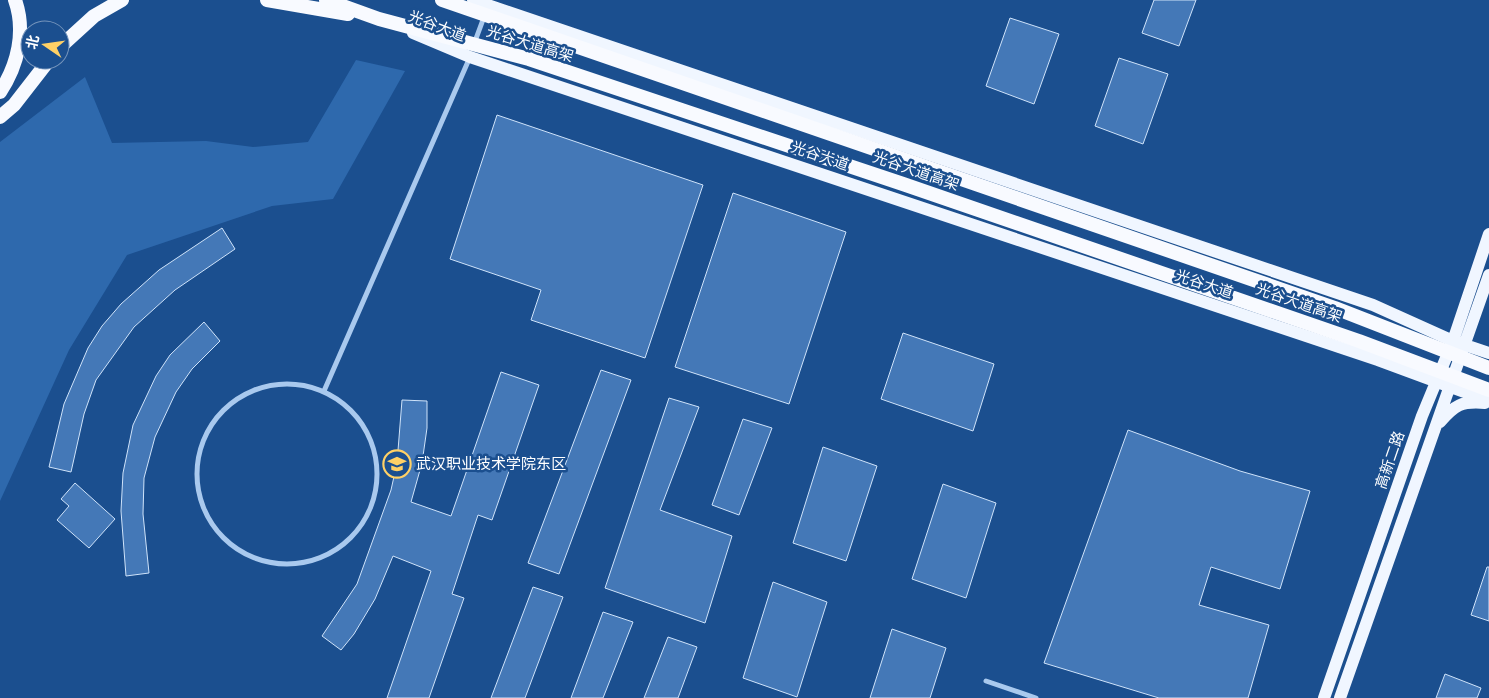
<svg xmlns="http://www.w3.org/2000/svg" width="1489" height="698" font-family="'Roboto Condensed','Noto Sans SC',sans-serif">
  <rect width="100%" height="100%" fill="#1b4f8f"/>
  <path fill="#2e69ad" d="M 356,60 L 405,71 L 333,199 L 272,206 L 127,255 L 69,350 L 0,501 L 0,142 L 85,77 L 112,143 L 206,141 L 253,147 L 308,142 Z"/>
  <path fill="#4478b7" stroke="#cfe3fa" d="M 1154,0 L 1196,0 L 1179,46 L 1142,33 Z
    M 1010,18 L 1059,34 L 1034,104 L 986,86 Z
    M 1119,58 L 1168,74 L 1143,144 L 1095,126 Z
    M 497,115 L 703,185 L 645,358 L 531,320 L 541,290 L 450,259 Z
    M 733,193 L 846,232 L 789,404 L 675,367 Z
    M 222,228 L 235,249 L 175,290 L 134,327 L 96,380 L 84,414 L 71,472 L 49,467 L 64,404 L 88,348 L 102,326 L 121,304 L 159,270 Z
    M 204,322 L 220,341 L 192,369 L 176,392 L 155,437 L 144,478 L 143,514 L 149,573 L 126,576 L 121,511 L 123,473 L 133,425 L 156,376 L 170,355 Z
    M 903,333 L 994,364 L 973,431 L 881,399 Z
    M 601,370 L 631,380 L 559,574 L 528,563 Z
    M 501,372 L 539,385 L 492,520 L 478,515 L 452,594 L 464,598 L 429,698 L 387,698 L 431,571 L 393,556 L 375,599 L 354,634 L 341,650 L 322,636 L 357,584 L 391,490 L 397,463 L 402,400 L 427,401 L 427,428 L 422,463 L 411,502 L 451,516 Z
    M 669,398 L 699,407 L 660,510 L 732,536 L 705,623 L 605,588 Z
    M 743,419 L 772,428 L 739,515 L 712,505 Z
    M 1128,430 L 1240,471 L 1310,491 L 1280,589 L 1211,567 L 1199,605 L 1269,625 L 1248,698 L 1159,698 L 1044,663 Z
    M 823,447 L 877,466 L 846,561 L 793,543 Z
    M 75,483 L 115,519 L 89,548 L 57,520 L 69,506 L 61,499 Z
    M 943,484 L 996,503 L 966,598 L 912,579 Z
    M 1487,567 L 1489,567 L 1489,621 L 1471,615 Z
    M 773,582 L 827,602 L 797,697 L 743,678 Z
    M 533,587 L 563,597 L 525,698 L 491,698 Z
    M 603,612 L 633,622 L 603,698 L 571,698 Z
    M 892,629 L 946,648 L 930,698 L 870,698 Z
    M 668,637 L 697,647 L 678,698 L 644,698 Z
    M 1445,674 L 1481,688 L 1477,698 L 1436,698 Z"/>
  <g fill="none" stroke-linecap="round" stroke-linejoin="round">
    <path stroke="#a9c9ee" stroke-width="5" d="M 474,44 L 484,17
      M197 474a90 90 0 1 1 180 0a90 90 0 1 1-180 0Z
      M 324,391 L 470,57
      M 986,681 L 1036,698"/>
    <path stroke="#f0f6ff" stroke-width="12" d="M 473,0 L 1373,305 L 1453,341 L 1489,353
      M 413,33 L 470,57 L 1378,360 L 1489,401
      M 1440,422 C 1455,405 1461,401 1485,403
      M 1324,698 L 1422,416 L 1453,341 L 1489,234
      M 1340,698 L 1489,275"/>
    <path stroke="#f8faff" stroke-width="14" d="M 60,47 L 94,16 L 122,0
      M 0,92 C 18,65 26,31 15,0
      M 0,117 L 14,105 L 49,60"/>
    <path stroke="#f8faff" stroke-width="14" d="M 267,0 L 348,14
      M 326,0 L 379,19 L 529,59 L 903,184 L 1359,341 L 1489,390
      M 442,0 L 1335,308 L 1489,368"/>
  </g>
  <defs>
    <g id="university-ring" transform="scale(1.4375)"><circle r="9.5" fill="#1b4f8f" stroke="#ffd166" stroke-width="1.5"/><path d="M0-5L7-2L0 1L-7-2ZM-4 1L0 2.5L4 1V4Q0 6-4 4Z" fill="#ffd166"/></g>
  </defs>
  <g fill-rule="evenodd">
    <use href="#university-ring" x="397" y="464"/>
  </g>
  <g text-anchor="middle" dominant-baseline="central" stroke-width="5" stroke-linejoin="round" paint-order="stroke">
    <g font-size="15" fill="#fff" stroke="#1b4f8f">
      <text transform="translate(437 26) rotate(21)">光谷大道</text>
      <text transform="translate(530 44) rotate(17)">光谷大道高架</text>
      <text transform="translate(820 156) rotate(19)">光谷大道</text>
      <text transform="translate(916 171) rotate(19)">光谷大道高架</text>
      <text transform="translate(1204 284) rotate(18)">光谷大道</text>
      <text transform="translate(1299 303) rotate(19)">光谷大道高架</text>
      <text transform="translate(1390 460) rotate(-71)">高新二路</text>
    </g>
    <g font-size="15" fill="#fff" stroke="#1b4f8f" text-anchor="start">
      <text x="416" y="464">武汉职业技术学院东区</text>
    </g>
  </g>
  <g transform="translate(45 45) rotate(283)"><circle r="24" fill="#1b4f8f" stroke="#7695bc"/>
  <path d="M0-4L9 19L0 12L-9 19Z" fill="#ffd166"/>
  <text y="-8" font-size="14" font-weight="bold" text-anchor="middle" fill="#ffffff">北</text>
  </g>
</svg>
